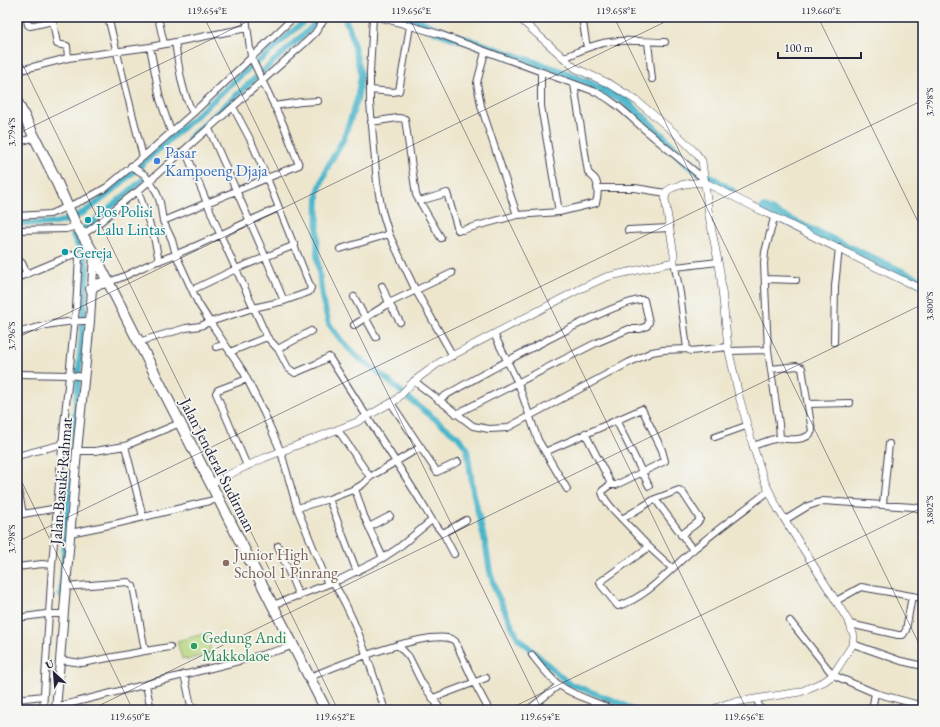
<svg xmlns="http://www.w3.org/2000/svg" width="940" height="727" font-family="'EB Garamond',serif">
  <rect width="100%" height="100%" fill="#f6f6f2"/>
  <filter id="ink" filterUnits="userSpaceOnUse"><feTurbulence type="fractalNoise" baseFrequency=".025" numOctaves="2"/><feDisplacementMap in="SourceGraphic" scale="8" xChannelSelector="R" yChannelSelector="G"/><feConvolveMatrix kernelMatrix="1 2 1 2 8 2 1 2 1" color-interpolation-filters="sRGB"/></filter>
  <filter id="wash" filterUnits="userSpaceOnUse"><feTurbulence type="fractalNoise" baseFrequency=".012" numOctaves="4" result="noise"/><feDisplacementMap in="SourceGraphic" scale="16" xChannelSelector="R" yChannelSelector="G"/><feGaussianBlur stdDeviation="0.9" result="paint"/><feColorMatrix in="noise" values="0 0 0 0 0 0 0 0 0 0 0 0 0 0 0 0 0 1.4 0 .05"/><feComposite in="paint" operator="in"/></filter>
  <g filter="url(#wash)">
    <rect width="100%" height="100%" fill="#ede6cd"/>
    <path fill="#b8d77e" stroke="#6d7c5c" d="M 207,633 L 211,651 L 208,651 L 209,654 L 187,660 L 186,658 L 182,659 L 177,641 Z"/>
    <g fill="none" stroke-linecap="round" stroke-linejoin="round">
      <path stroke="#4cb5ca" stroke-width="6" d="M 344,17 L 350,30 L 361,75 L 357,100 L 344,138 L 327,168 L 318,192 L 317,254 L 322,297 L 329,324 L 341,340 L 355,355 L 378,372 L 411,400 L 458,437 L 467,448 L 473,491 L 486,547 L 490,572 L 496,592 L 518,638 L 568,683 L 622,704 L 632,710
        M 189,138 L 312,27 L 318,17
        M 17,223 C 29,223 43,224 55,223 C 78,219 94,206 112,191 L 248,69 L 266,55 L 309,17
        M 61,595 L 87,269 L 84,258 L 73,235 L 91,224 L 145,178"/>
      <path stroke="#4cb5ca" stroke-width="10" d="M 398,17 L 415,20 L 430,28 L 567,75 L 623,99 L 689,164 L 732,193
        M 764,209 L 923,283"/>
    </g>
  </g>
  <g filter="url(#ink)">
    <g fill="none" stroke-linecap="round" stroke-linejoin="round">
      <g stroke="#403f51" stroke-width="8">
        <path id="minor" d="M 26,17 L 28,25 L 30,26 L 53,21 L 57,44 L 67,46 L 68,58
          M 108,17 L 143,157
          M 158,17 L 164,44
          M 373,17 L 370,72 L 370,103 L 377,183 L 382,211 L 389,234 L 415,289 L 453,356
          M 379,17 L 439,34 L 596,92 C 615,101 628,115 644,129 C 664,146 685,163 705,180
          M 582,17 L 587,48
          M 175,42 C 179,67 181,90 193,113
          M 648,42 L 652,79
          M 150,47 L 160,99 L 171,132
          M 485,52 L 477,83 L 481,106 L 517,215
          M 564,58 C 581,50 598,42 618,41 C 633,40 650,42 665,42
          M 17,71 L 68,58 L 150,47 L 247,28
          M 541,72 L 541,106 L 559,212
          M 370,90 L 393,92 L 399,91 L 410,26
          M 274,106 L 301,102 L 318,101
          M 371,122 L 398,118 L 405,119 L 416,195 L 441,238
          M 209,129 L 266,258 L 284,301
          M 17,143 L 35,137
          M 185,150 L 220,234 L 267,337 L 278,349 L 288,368 L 295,373 L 316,364 L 329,357 L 415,492 L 432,520 L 398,548 L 383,558 L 339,580 L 273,605
          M 131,166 L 145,175 L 156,191 L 160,202 L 163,221 L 172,240 L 176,255 L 198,303 L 210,322 L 253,308 L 284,301 L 309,292 L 311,288 L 267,178 L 251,141 L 233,107
          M 597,188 L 635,188 L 666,193
          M 138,191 L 154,237 L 159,261
          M 420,201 L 447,193 L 458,230 L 462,230 L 517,215 L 559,212 L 596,203 C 598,196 599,185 595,179 C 592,176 590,175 588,172 L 574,84
          M 17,216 L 50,214 L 86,199 L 107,187 L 143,157 L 193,113 L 294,17
          M 163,221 L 299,165 L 284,126 L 251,57 L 246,17
          M 17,230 L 66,229 L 77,226
          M 628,230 L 670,228
          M 83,234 C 104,223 118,203 138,191 L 306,42 L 315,33 L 326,17
          M 340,249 L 389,234
          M 17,260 L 22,263 L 27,274
          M 674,262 L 680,293 L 687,349
          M 676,267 L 718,262
          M 17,278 L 72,255 L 77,254 L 79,257 L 76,308 L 64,424 L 52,565 L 43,710
          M 765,279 L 796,280
          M 107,282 C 124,279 138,268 155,262 C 198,248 237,225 279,208
          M 382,286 L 389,303 L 400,322
          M 192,290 L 236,269 L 295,245
          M 354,297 L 376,337
          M 354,325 L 389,303 L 452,273
          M 17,333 C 42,326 63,320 90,321
          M 494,334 L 518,383 L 538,440 L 567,489
          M 138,342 L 186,328 L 200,326 L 210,322 L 243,371 L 264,413 L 281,452 L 297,508 L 328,584
          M 834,342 L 835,286 L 839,248
          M 216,347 L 224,345
          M 278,349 L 311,331
          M 729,351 L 768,350
          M 230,352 L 267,337
          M 771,369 L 797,366 L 802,368 L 812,431 C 808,441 789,440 780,438
          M 17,374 L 70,375 L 84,377
          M 414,381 L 473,426 L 489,429 L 507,428 L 628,363 L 652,352 L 663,350 L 687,349 L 691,351 L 728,347
          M 438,400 C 464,384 623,295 644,300 L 649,322 L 647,326 L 640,329 L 629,329 L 596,343 L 456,414
          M 391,403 L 437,472 L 458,462
          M 808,404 L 850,403
          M 616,420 L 649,486
          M 338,430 L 370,477
          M 715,437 L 746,426
          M 125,446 L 180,423
          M 753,446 L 770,440 L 780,438 L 779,424 L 768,350 L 764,264 L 765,252 L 774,218
          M 77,451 L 95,451 L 125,446 L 143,517
          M 545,452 L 642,409 L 662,450 L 665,461 L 616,485 L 612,485 L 610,482 L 585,433
          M 17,456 L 63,444
          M 247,466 L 216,393 L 218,390 L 247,379
          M 17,483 L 23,514
          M 611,484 L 602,491 C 603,501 615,511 622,519 L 655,499 L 693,550
          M 355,489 L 364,516 L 383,558
          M 329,499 L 357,572
          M 655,499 L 679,490 L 683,493 L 700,519 L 697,523 L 681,535
          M 883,504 L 889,444
          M 297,508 L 329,499 L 355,489 L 363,484 L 370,477 L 421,447
          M 17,515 L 58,508
          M 622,519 L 649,547 L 672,568
          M 432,520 L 444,535 L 454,554
          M 785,520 L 808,506 L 823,501 L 913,507 L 923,509
          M 369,527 L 390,516
          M 70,533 L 119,523 L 218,499
          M 443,533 L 466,520
          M 278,546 L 299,596
          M 649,547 L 600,582 L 601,585 L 618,606 C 647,598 671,568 694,549 C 718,529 744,510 769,491
          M 17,567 L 42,564 L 52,565
          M 333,582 C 358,622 370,666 385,710
          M 65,587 L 128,582 L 133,586 L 145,651 L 170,647
          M 836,601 L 861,587 L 923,598
          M 17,618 L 46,614 L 64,614
          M 790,621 L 833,675 L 875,693 L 923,706
          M 850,624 L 898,635 L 903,635 L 906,630 L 912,596
          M 853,644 L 901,661 L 923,666
          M 398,645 L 409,657 L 422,683 L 441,710
          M 532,655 C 540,665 549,677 559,685 C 576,697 596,702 614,710
          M 60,660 L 82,663 L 145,651
          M 184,674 L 192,710
          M 310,677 C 334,667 435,625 455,641 L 474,682 L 489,710
          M 146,685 L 151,710
          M 433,698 L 486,678
          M 17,699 L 43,696
          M 757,699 L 760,710
          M 56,707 L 235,662 L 283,649 L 294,645
          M 528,710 L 559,685
          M 872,710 L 875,693"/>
      </g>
      <g stroke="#403f51" stroke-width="8">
        <path id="tertiary" d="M 518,17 L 575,68 L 610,84 L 637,101 L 682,139 L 696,153 L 702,161 L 709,216 L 720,271 L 728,347 L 739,396 L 753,446 L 764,480 L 778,509 L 836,601 L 850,624 L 852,631 L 854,636 L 853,644 L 833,675 L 825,681 L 800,692 L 729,703 L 711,710
          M 211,483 L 264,458 L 357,422 L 396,400 L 414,381 L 440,362 L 582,288 L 606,277 L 674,262 L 674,255 L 665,199 L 667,191 C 674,185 696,181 706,183 C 778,219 850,255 923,290"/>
      </g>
      <g stroke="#403f51" stroke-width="10">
        <path id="secondary" d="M 56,710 L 77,451 L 90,321 L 94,254"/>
      </g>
      <g stroke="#403f51" stroke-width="12">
        <path id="trunk" d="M 17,102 L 54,176 L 74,221 L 94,254 L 326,710
          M 91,289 L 95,285 L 107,282"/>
      </g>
      <use href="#minor" stroke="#fff" stroke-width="6"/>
      <use href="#tertiary" stroke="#fff" stroke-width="7"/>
      <use href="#secondary" stroke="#fff" stroke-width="8"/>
      <use href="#trunk" stroke="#fff" stroke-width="10"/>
    </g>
  </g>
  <path fill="none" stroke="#22223b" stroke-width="1" stroke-opacity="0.45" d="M 204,17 L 542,710M 409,17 L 747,710M 614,17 L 923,652M 818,17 L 923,232M 17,53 L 338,710M 17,134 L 257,17M 17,338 L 675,17M 17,472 L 133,710M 17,542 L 923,100M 90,710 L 923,304M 507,710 L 923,507"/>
  <circle fill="#3f7fe0" stroke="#f6f6f2" stroke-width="1.5" cx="157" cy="161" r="4"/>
  <g fill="#0f9aa8" stroke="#f6f6f2" stroke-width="1.5">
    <circle cx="88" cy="220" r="4"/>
    <circle cx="65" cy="252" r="4"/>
  </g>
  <circle fill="#8d6e63" stroke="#f6f6f2" stroke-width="1.5" cx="226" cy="563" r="4"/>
  <circle fill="#2e9e5b" stroke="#f6f6f2" stroke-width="1.5" cx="194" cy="646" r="4"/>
  <g text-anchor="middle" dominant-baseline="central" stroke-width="3.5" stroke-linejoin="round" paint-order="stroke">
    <g font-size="16" fill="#366cbe" stroke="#f6f6f2" text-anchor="start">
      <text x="165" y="152">Pasar<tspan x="165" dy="18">Kampoeng Djaja</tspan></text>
    </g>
    <g font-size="16" fill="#0d838f" stroke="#f6f6f2" text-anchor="start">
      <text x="96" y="211">Pos Polisi<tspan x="96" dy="18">Lalu Lintas</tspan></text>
      <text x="73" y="252">Gereja</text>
    </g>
    <g font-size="16" fill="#22223b" stroke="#f6f6f2">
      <text transform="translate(218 465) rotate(63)">Jalan Jenderal Sudirman</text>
      <text transform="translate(61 481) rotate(-85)">Jalan Basuki Rahmat</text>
    </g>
    <g font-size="16" fill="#785e54" stroke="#f6f6f2" text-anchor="start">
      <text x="234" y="554">Junior High<tspan x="234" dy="18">School 1 Pinrang</tspan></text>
    </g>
    <g font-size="16" fill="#27864d" stroke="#f6f6f2" text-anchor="start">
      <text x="202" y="637">Gedung Andi<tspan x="202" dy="18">Makkolaoe</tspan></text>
    </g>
  </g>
  <rect width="940" height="727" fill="none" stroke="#f6f6f2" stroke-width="44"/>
  <g transform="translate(54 673) rotate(334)" stroke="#f6f6f2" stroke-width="3" paint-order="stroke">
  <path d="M0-3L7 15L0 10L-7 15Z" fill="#22223b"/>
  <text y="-6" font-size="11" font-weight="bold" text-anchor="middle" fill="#22223b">U</text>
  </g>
  <path d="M778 52v6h83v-6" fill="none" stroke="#22223b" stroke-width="2"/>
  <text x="784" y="52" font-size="12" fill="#22223b" stroke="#f6f6f2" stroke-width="3" paint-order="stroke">100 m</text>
  <rect x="22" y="22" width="896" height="683" fill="none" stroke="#22223b" stroke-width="1.5"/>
  <g font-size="10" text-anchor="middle" fill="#22223b">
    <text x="207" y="14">119.654°E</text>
    <text x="411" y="14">119.656°E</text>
    <text x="616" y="14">119.658°E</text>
    <text x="821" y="14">119.660°E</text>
    <text transform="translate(929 102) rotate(-90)" y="4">3.798°S</text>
    <text transform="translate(11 132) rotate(-90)" y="4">3.794°S</text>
    <text transform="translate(929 306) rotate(-90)" y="4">3.800°S</text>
    <text transform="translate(11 336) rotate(-90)" y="4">3.796°S</text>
    <text transform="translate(929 510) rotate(-90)" y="4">3.802°S</text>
    <text transform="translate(11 539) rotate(-90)" y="4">3.798°S</text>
    <text x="130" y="720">119.650°E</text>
    <text x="335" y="720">119.652°E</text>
    <text x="540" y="720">119.654°E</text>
    <text x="744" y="720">119.656°E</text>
  </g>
</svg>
